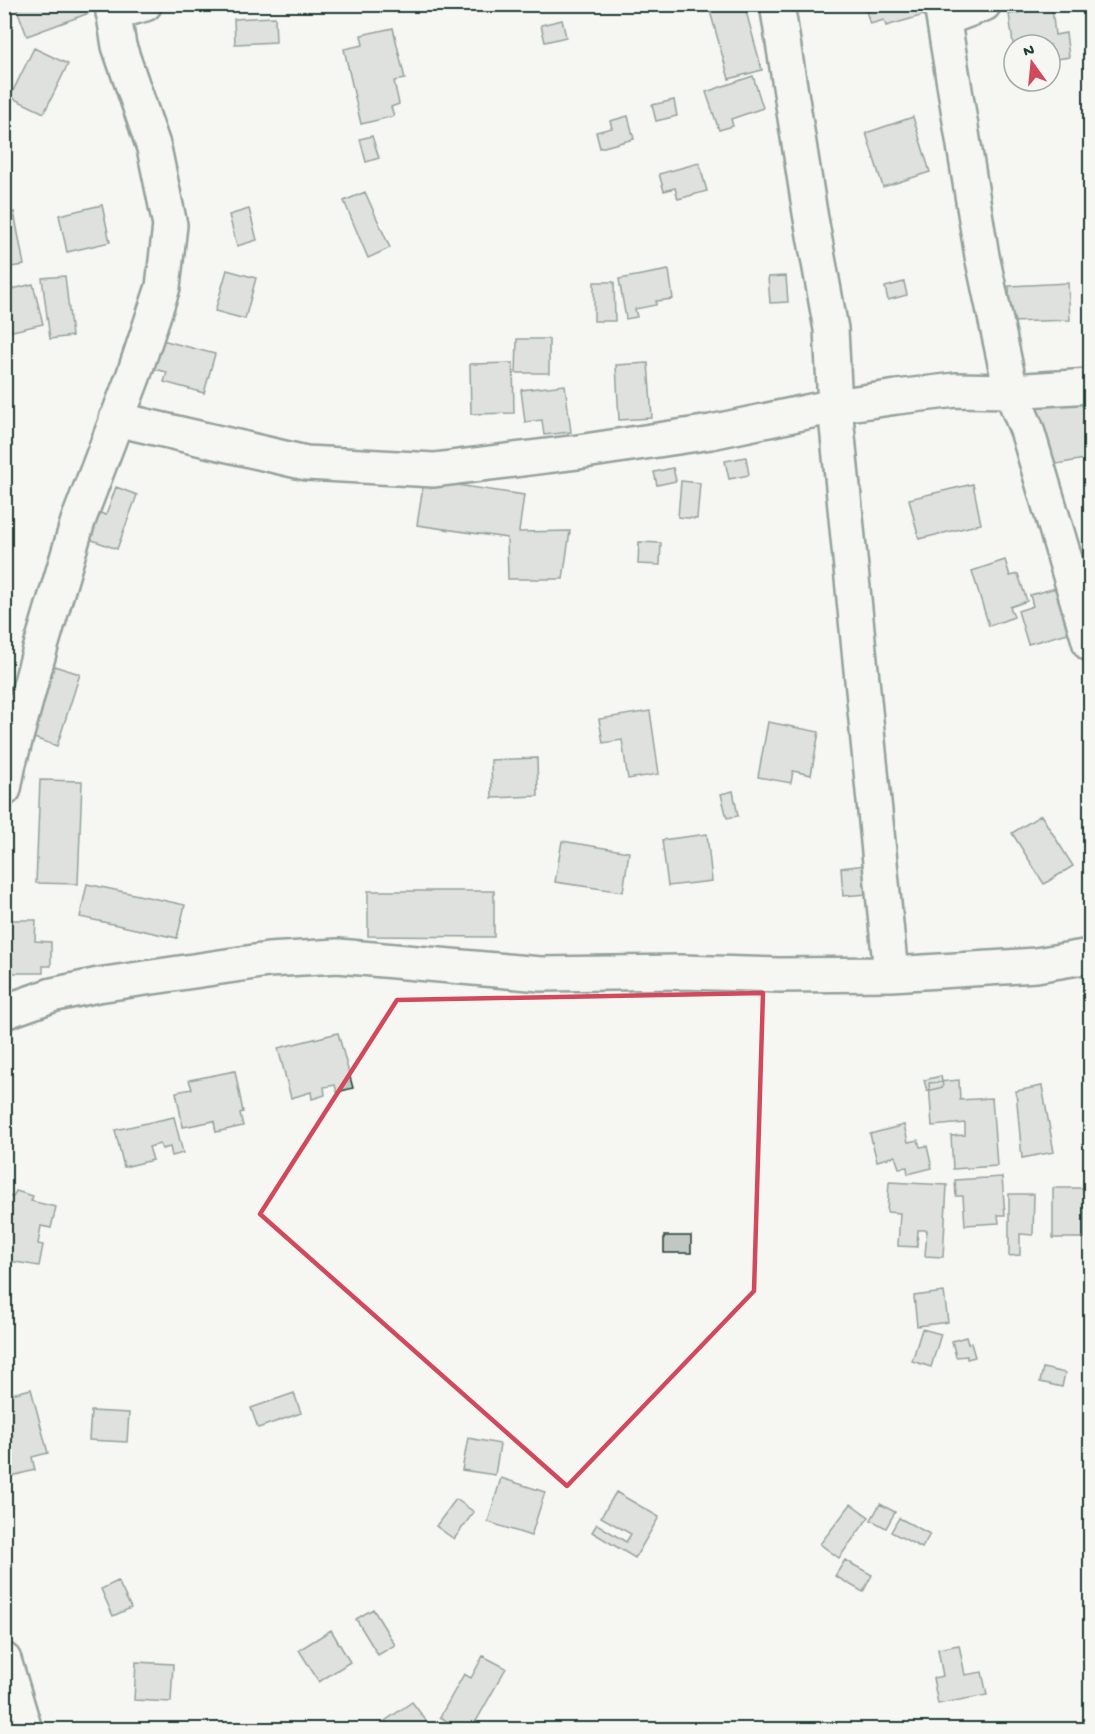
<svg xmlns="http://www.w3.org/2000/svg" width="1095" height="1734" font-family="'Gochi Hand',sans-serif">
  <rect width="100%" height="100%" fill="#f6f6f2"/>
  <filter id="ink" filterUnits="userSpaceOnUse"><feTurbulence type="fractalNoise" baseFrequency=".0167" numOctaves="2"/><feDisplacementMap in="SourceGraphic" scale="12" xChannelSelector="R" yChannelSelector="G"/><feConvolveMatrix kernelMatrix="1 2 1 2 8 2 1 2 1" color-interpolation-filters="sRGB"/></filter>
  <g filter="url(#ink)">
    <path fill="#c1c8c3" stroke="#1f3d34" stroke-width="1.5" d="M 15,4 L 86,4 L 89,13 L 27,36 Z
      M 708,4 L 744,4 L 762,70 L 729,79 Z
      M 864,4 L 921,4 L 924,15 L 886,26 L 884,20 L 870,24 Z
      M 1052,8 L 1055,35 L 1066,33 L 1069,57 L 1050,60 L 1050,45 L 1014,45 L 1014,51 L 1009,14 Z
      M 275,17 L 276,42 L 235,44 L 234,19 Z
      M 562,20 L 566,37 L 545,42 L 541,25 Z
      M 393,28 L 405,79 L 394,81 L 399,104 L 391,107 L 394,116 L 361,124 L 344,49 L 363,45 L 361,35 Z
      M 34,48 L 68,64 L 44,113 L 10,97 Z
      M 753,76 L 763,108 L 731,119 L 733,126 L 719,130 L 706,92 Z
      M 674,100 L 677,116 L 656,121 L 652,105 Z
      M 628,116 L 634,139 L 600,148 L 596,132 L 612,128 L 610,121 Z
      M 913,117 L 930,172 L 883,187 L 866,133 Z
      M 372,136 L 379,158 L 366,162 L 360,139 Z
      M 699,163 L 707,191 L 678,199 L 675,188 L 664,191 L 659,174 Z
      M 365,192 L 390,248 L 368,258 L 344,201 Z
      M 102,205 L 110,242 L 67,252 L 59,215 Z
      M 249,209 L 257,240 L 237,246 L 229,215 Z
      M 14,212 L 24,265 L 4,268 L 4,214 Z
      M 227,270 L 256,278 L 245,319 L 215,311 Z
      M 669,270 L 673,299 L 656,301 L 656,305 L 635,309 L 637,317 L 626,319 L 619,279 Z
      M 65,276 L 72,336 L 50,339 L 42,278 Z
      M 786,276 L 788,302 L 770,303 L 768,277 Z
      M 594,282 L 614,282 L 615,321 L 594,321 Z
      M 904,282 L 907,295 L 888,300 L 885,287 Z
      M 1068,283 L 1070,320 L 1010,322 L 1009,286 Z
      M 33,284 L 43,324 L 4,333 L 4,291 Z
      M 517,339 L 549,339 L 549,373 L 516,373 Z
      M 162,340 L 215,354 L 204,393 L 164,382 L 167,372 L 154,369 Z
      M 513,363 L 514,413 L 471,414 L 470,364 Z
      M 648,363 L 652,418 L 619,420 L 616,365 Z
      M 565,385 L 571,432 L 544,435 L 542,420 L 525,422 L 521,390 Z
      M 1081,391 L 1090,444 L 1090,458 L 1040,467 L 1028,401 Z
      M 746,457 L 749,475 L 729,479 L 725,461 Z
      M 673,468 L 676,481 L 657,485 L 654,472 Z
      M 424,480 L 524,495 L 519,532 L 570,531 L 563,579 L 508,579 L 507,538 L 417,525 Z
      M 681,481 L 700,483 L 697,519 L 678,517 Z
      M 973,484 L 981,524 L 919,539 L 909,499 Z
      M 116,487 L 137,495 L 117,549 L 84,537 L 94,511 L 106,515 Z
      M 639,542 L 661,543 L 660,565 L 638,564 Z
      M 1005,560 L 1010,576 L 1018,574 L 1027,601 L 1010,607 L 1014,617 L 989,626 L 972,571 Z
      M 1056,588 L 1068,633 L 1028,644 L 1018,611 L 1033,606 L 1030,595 Z
      M 54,666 L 80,674 L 57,746 L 31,737 Z
      M 650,711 L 659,774 L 628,779 L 622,740 L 603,743 L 599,719 Z
      M 768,722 L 819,732 L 811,775 L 793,771 L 791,783 L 758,777 Z
      M 537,758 L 538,796 L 492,798 L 491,760 Z
      M 40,780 L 82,781 L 78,884 L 36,883 Z
      M 733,791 L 738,816 L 727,818 L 721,794 Z
      M 1041,815 L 1073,866 L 1044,884 L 1012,833 Z
      M 707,834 L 712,881 L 668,886 L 662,840 Z
      M 562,841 L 629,852 L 623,892 L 555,882 Z
      M 866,865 L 868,894 L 843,896 L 841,868 Z
      M 87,884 L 185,905 L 177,938 L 80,917 Z
      M 368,891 L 494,891 L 494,937 L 368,936 Z
      M 6,920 L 36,920 L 35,941 L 51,942 L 51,966 L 43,966 L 43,973 L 5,973 Z
      M 338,1033 L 353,1088 L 337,1092 L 335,1085 L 324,1087 L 325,1095 L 312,1099 L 311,1092 L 291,1098 L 278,1048 Z
      M 1087,1059 L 1090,1059 L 1090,1099 L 1088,1099 Z
      M 235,1071 L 243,1112 L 240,1113 L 243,1126 L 216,1132 L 214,1121 L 183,1127 L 176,1092 L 192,1089 L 189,1080 Z
      M 941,1076 L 943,1087 L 927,1091 L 924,1080 Z
      M 959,1080 L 960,1100 L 992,1098 L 997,1166 L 953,1169 L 951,1136 L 965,1135 L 965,1123 L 932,1126 L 929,1083 Z
      M 1042,1086 L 1054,1152 L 1022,1158 L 1016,1091 Z
      M 1090,1113 L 1090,1142 L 1084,1114 Z
      M 174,1117 L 183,1153 L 172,1156 L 170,1147 L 162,1149 L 160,1144 L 149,1147 L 153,1160 L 124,1167 L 115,1130 Z
      M 904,1125 L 908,1142 L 918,1140 L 920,1147 L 927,1146 L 932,1168 L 908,1174 L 907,1167 L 899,1168 L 895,1156 L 877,1161 L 870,1134 Z
      M 1002,1177 L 1005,1215 L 998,1215 L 999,1223 L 965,1225 L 963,1196 L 956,1196 L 955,1180 Z
      M 889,1182 L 947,1185 L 943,1257 L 925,1256 L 927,1230 L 918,1230 L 917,1247 L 898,1246 L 900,1213 L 887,1212 Z
      M 1053,1188 L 1085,1188 L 1085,1238 L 1053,1238 Z
      M 16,1191 L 33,1196 L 31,1201 L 56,1207 L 51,1228 L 41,1226 L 38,1244 L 43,1245 L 39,1266 L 4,1260 L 4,1195 L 13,1197 Z
      M 1009,1194 L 1034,1194 L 1033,1235 L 1020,1234 L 1020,1255 L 1009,1256 Z
      M 664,1236 L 691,1236 L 691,1253 L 664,1253 Z
      M 944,1292 L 948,1322 L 917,1326 L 914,1296 Z
      M 922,1329 L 941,1334 L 931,1367 L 912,1361 Z
      M 966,1337 L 968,1344 L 971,1343 L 975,1357 L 967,1359 L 967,1356 L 956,1357 L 952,1341 Z
      M 1043,1368 L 1065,1373 L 1062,1387 L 1040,1382 Z
      M 31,1389 L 48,1453 L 32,1457 L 35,1470 L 4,1478 L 4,1396 Z
      M 294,1393 L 301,1413 L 258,1428 L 251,1408 Z
      M 91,1411 L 129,1413 L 127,1442 L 89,1440 Z
      M 468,1438 L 500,1444 L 495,1475 L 462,1470 Z
      M 501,1478 L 545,1492 L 531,1536 L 488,1522 Z
      M 616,1492 L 659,1517 L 635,1558 L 592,1532 L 597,1524 L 626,1542 L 631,1534 L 601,1517 Z
      M 456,1499 L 474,1512 L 454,1539 L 436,1526 Z
      M 851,1504 L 869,1517 L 839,1558 L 820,1544 Z
      M 880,1504 L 895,1512 L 886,1528 L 871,1520 Z
      M 899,1518 L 930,1534 L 922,1548 L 891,1532 Z
      M 845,1560 L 872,1575 L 863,1592 L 835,1576 Z
      M 118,1581 L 131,1608 L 113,1616 L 101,1589 Z
      M 373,1609 L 395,1645 L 378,1655 L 356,1619 Z
      M 331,1630 L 350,1662 L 319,1682 L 299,1650 Z
      M 959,1645 L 965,1675 L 982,1672 L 987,1695 L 938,1704 L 933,1678 L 943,1676 L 938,1649 Z
      M 483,1656 L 506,1668 L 471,1730 L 462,1730 L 440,1717 L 464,1674 L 471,1678 Z
      M 136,1662 L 173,1664 L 171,1702 L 134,1700 Z
      M 412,1702 L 428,1723 L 419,1730 L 391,1730 L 385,1721 Z"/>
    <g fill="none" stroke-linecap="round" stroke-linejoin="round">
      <g stroke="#1f3d34" stroke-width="38">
        <path id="minor" d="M 777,4 L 810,213 L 831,329 L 835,406 L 891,974
          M 941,4 L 982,256 L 1011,391 L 1027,430 L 1090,644
          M 113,13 L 145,4
          M 944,19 L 984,4
          M 116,419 L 306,463 L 434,470 L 578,452 L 711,432 L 835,406 L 897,397 L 956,390 L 1011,391 L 1090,386
          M 4,789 L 9,763 L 37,660 L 78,521 L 133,377 L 163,287 L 170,225 L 154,148 L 119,46 L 112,4
          M 4,1012 L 52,995 L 98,985 L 268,960 L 338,956 L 541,974 L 681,972 L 779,975 L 891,974 L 1036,965 L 1090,956
          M 4,1660 L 25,1730"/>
      </g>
      <use href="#minor" stroke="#f6f6f2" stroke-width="33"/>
    </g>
  </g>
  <path d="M0 0H1095V1734H0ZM 763,993 L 754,1291 L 567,1486 L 260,1214 L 397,1000 Z" fill="#f6f6f2" fill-opacity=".55" fill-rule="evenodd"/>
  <path fill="none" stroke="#d1495b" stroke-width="4.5" stroke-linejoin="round" d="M 763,993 L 754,1291 L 567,1486 L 260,1214 L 397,1000 Z"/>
  <rect width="1095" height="1734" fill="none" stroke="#f6f6f2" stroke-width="24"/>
  <rect x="12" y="12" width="1071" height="1710" fill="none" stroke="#1f3d34" stroke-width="2" filter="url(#ink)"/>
  <g transform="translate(1032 63) rotate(345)"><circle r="28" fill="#f6f6f2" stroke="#a0aca6" stroke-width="1.5"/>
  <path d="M0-4.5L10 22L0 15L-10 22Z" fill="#d1495b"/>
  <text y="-9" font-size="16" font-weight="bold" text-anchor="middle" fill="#1f3d34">N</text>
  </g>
</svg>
